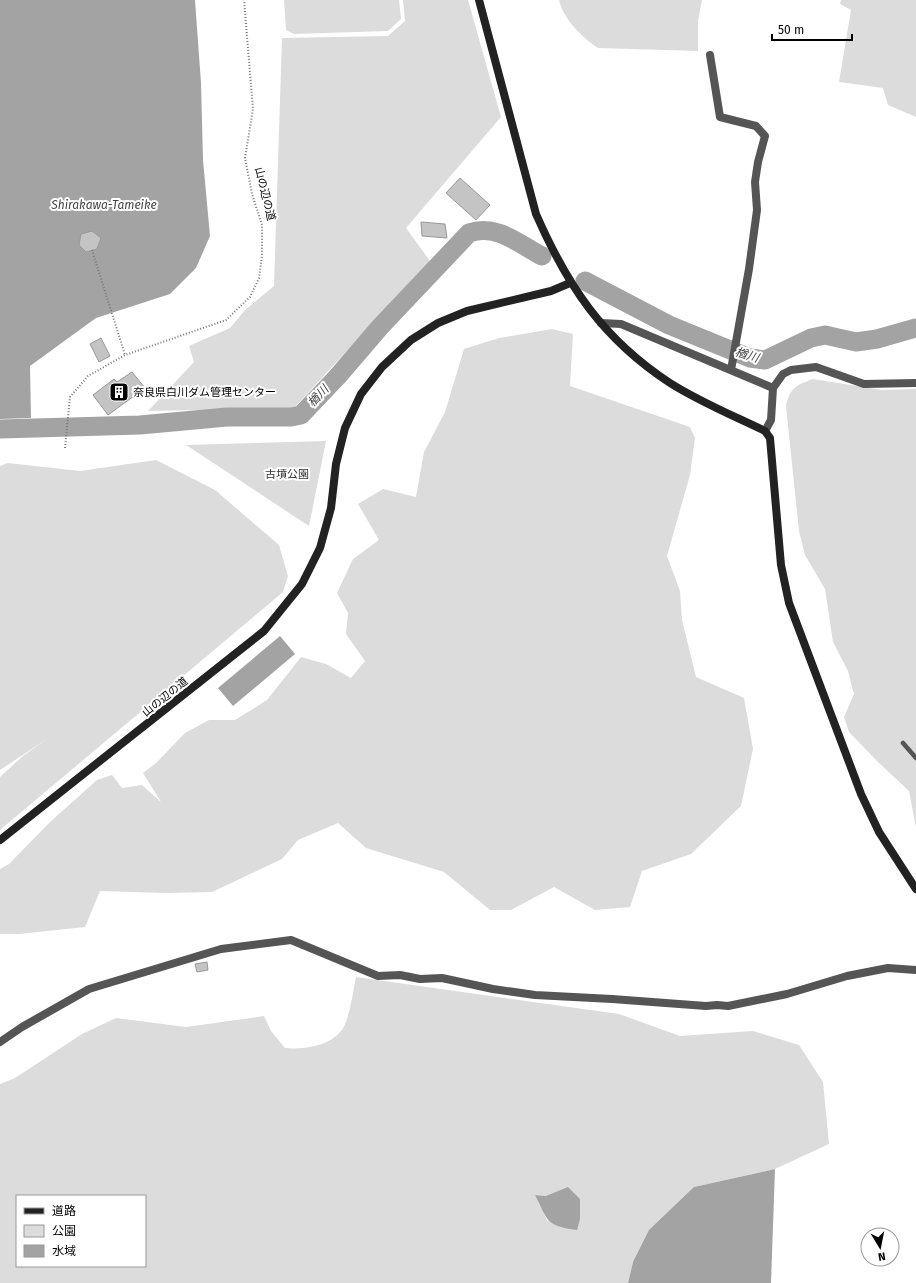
<svg xmlns="http://www.w3.org/2000/svg" width="916" height="1283" font-family="'Fira Sans','Noto Sans JP',sans-serif">
  <rect width="100%" height="100%" fill="#fff"/>
  <path fill="#dcdcdc" fill-rule="evenodd" d="M 284,0 L 399,0 L 401,19 L 388,31 L 294,34 L 286,30 Z
    M 403,0 L 468,0 L 501,117 L 406,228 L 430,261 L 294,408 L 148,411 L 194,362 L 189,346 L 230,328 L 245,310 L 274,286 L 282,38 L 388,36 L 405,21 Z
    M 559,0 L 702,0 L 698,21 L 698,51 L 598,48 C 583,38 563,19 559,0 Z
    M 841,0 L 916,0 L 916,117 L 888,105 L 883,88 L 839,82 L 851,10 L 840,4 Z
    M 552,329 L 573,334 L 570,386 L 690,427 L 695,438 L 690,475 L 667,556 L 680,591 L 682,620 L 696,677 L 744,698 L 753,749 L 741,806 L 691,854 L 642,871 L 630,907 L 595,910 L 554,887 L 511,910 L 490,910 L 444,872 L 366,848 L 338,823 L 298,840 L 282,859 L 212,892 L 165,893 L 100,891 L 85,927 L 19,934 L 0,934 L 0,869 L 9,864 L 50,822 L 97,780 L 112,775 L 122,788 L 142,785 L 161,802 L 143,773 L 156,763 L 185,733 L 209,720 L 235,720 L 267,700 L 301,657 L 326,664 L 351,678 L 365,661 L 346,634 L 348,613 L 337,593 L 353,559 L 379,540 L 358,504 L 383,489 L 416,497 L 424,452 L 445,412 L 464,349 L 499,338 Z
    M 813,379 L 882,390 L 916,389 L 916,827 L 909,791 L 878,762 L 849,732 L 844,717 L 854,694 L 852,687 L 848,671 L 833,642 L 825,589 L 805,555 L 799,531 L 786,406 C 790,388 796,385 813,379 Z
    M 326,441 L 309,526 L 186,445 Z
    M 156,460 L 215,490 L 279,545 L 288,576 L 283,592 L 0,830 L 0,777 L 23,756 L 47,739 L 0,770 L 0,466 L 8,463 L 80,471 Z
    M 356,977 L 619,1014 L 680,1036 L 753,1031 L 799,1045 L 823,1082 L 829,1144 L 775,1169 L 694,1187 L 633,1262 L 628,1283 L 0,1283 L 0,1084 L 15,1078 L 82,1034 L 116,1018 L 186,1027 L 264,1016 L 271,1031 L 285,1048 C 306,1050 338,1045 346,1022 C 351,1008 353,992 356,977 ZM 535,1195 L 546,1196 L 548,1222 ZM 17,1196 L 145,1196 L 145,1266 L 17,1266 Z"/>
  <path fill="#a3a3a3" d="M 0,0 L 195,0 L 201,83 L 203,160 L 210,236 L 196,268 L 170,294 L 96,318 L 30,366 L 31,418 L 0,419 Z
    M 280,636 L 295,654 L 233,706 L 218,688 Z
    M 775,1169 L 771,1283 L 628,1283 L 633,1262 L 649,1230 L 694,1187 Z
    M 568,1187 L 580,1199 L 580,1219 L 577,1230 C 546,1226 548,1221 535,1195 L 546,1196 Z"/>
  <g fill="none" stroke-linecap="round" stroke-linejoin="round">
    <path stroke="#a3a3a3" stroke-width="19" d="M 585,281 L 669,325 L 750,358 L 765,360 L 811,338 L 825,335 L 856,342 L 877,339 L 916,328
      M 0,429 L 140,425 L 227,417 L 291,417 L 301,415 L 338,376 L 380,327 L 469,233 C 496,223 519,244 542,256"/>
  </g>
  <path fill="#c4c4c4" stroke="#999" d="M 460,178 L 490,205 L 476,220 L 446,193 Z
    M 421,222 L 445,224 L 447,238 L 422,236 Z
    M 92,231 L 101,238 L 97,249 L 86,252 L 79,245 L 81,234 Z
    M 101,338 L 110,356 L 99,362 L 90,344 Z
    M 132,372 L 145,388 L 108,415 L 93,395 L 114,379 L 117,382 Z
    M 207,962 L 208,970 L 197,972 L 195,964 Z"/>
  <g fill="none" stroke-linecap="round" stroke-linejoin="round">
    <path stroke="#777" stroke-width="2" stroke-dasharray="1 2" stroke-linecap="butt" d="M 92,250 L 125,355
      M 65,448 L 70,397 L 88,376 L 125,355 L 226,320 L 250,297 L 259,278 L 262,256 L 262,225 L 252,194 L 245,158 L 253,109 L 244,0"/>
    <path stroke="#555" stroke-width="4.5" d="M 903,743 L 916,758"/>
    <path stroke="#555" stroke-width="8" d="M 710,55 L 720,117 L 756,126 L 765,136 L 758,162 L 755,182 L 757,210 L 749,269 L 731,370
      M 601,323 L 621,324 L 773,388
      M 765,431 L 771,420 L 773,388 L 783,374 L 791,370 L 816,367 L 864,384 L 916,383
      M 0,1042 L 22,1027 L 89,989 L 221,949 L 291,940 L 378,976 L 400,975 L 420,979 L 442,978 L 493,989 L 535,995 L 612,999 L 706,1006 L 717,1005 L 728,1006 L 787,994 L 847,976 L 888,968 L 916,970"/>
    <path stroke="#222" stroke-width="8" d="M 479,0 L 536,214 C 568,287 603,339 670,383 C 700,402 734,416 765,431 L 770,438 L 781,565 L 789,603 L 861,794 L 879,832 L 916,889
      M 0,840 L 264,631 L 302,584 L 320,548 L 331,508 L 336,464 L 345,428 L 361,394 L 382,367 L 411,340 L 438,323 L 467,311 L 551,291 L 570,283"/>
  </g>
  <defs>
    <g id="building-square" transform="scale(1)"><rect x="-9" y="-9" width="18" height="18" rx="4" fill="#000" stroke="#fff"/><path d="M-4-6H4V6H1V3H-1V6H-4ZM-2.5-4.3h1.7v1.8h-1.7ZM.8-4.3h1.7v1.8H.8ZM-2.5-1h1.7V.8h-1.7ZM.8-1h1.7V.8H.8Z" fill="#fff"/></g>
  </defs>
  <g fill-rule="evenodd">
    <use href="#building-square" x="119" y="392"/>
  </g>
  <g text-anchor="middle" dominant-baseline="central" stroke-width="4" stroke-linejoin="round" paint-order="stroke">
    <g font-size="11" fill="#000" stroke="#fff">
      <text transform="translate(265 194) rotate(76)">山の辺の道</text>
      <text transform="translate(165 697) rotate(-39)">山の辺の道</text>
    </g>
    <g font-size="11" fill="#000" stroke="#fff" text-anchor="start">
      <text x="133" y="392">奈良県白川ダム管理センター</text>
    </g>
    <g font-size="11" fill="#333" stroke="#fff">
      <text x="287" y="474">古墳公園</text>
    </g>
    <g font-size="12" font-style="italic" fill="#444" stroke="#fff">
      <text x="104" y="205">Shirakawa-Tameike</text>
      <text transform="translate(747 355) rotate(17)">楢川</text>
      <text transform="translate(318 396) rotate(-47)">楢川</text>
    </g>
  </g>
  <rect x="16" y="1195" width="130" height="72" fill="#ffffff" stroke="#999999"/>
  <rect x="24" y="1208" width="20" height="6" fill="#222222" stroke="#999999"/>
  <text x="52" y="1215" font-size="12" fill="#000000">道路</text>
  <rect x="24" y="1225" width="20" height="12" fill="#dcdcdc" stroke="#999999"/>
  <text x="52" y="1235" font-size="12" fill="#000000">公園</text>
  <rect x="24" y="1245" width="20" height="12" fill="#a3a3a3" stroke="#999999"/>
  <text x="52" y="1255" font-size="12" fill="#000000">水域</text>
  <g transform="translate(880 1247) rotate(170)"><circle r="19" fill="#ffffff" stroke="#999999"/>
  <path d="M0-3L7 15L0 10L-7 15Z" fill="#000000"/>
  <text y="-6" font-size="11" font-weight="bold" text-anchor="middle" fill="#000000">N</text>
  </g>
  <path d="M772 34v6h80v-6" fill="none" stroke="#000000" stroke-width="2"/>
  <text x="778" y="34" font-size="12" fill="#000000" stroke="#ffffff" stroke-width="3" paint-order="stroke">50 m</text>
</svg>
